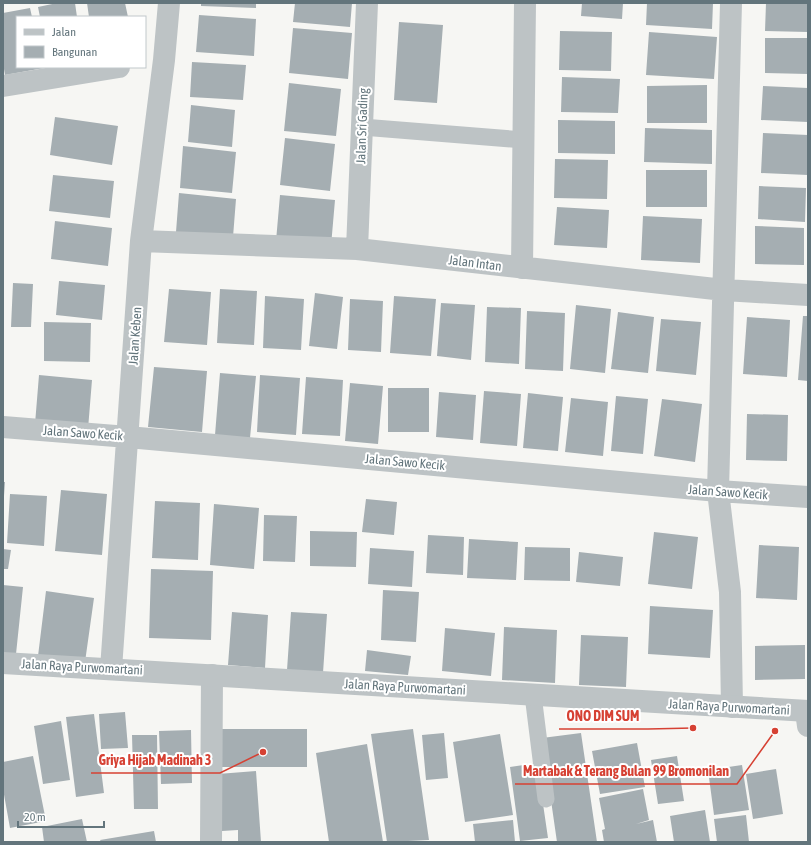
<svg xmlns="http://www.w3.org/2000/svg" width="811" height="845" font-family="'Asap Condensed',sans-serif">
  <rect width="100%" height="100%" fill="#f6f6f3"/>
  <path fill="#a5aeb2" d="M 57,3 L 75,3 L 77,17 L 40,17 L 38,7 Z
    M 87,3 L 125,3 L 128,17 L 89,17 Z
    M 201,3 L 256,3 L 256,8 L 201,6 Z
    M 295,3 L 352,3 L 350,27 L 293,22 Z
    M 582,3 L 623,3 L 622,19 L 581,16 Z
    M 647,3 L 713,3 L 712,29 L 646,25 Z
    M 766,3 L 808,3 L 808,32 L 765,31 Z
    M 30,8 L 32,17 L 17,17 L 17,67 L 44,68 L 5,75 L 3,63 L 3,13 Z
    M 199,15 L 256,19 L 254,56 L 196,52 Z
    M 399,22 L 443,25 L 437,103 L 394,100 Z
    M 293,28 L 352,33 L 348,79 L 289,73 Z
    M 560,31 L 612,32 L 611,71 L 559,70 Z
    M 649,32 L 717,37 L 714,79 L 646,75 Z
    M 765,38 L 808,38 L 808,74 L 765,73 Z
    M 192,62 L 246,65 L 243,100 L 190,97 Z
    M 562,77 L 620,79 L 618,113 L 561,112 Z
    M 289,83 L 341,89 L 336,136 L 284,131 Z
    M 707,85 L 707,123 L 647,123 L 647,86 Z
    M 763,86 L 808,88 L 808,122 L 761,120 Z
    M 191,105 L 235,110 L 232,147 L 188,142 Z
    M 55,117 L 118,126 L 112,165 L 50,155 Z
    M 558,120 L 615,121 L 615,154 L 558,153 Z
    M 645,128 L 712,130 L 712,164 L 644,162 Z
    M 763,133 L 808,135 L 808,175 L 761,173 Z
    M 285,138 L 335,144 L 330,191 L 280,185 Z
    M 183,146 L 236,152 L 232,193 L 180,188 Z
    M 555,159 L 608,160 L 607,199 L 554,198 Z
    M 646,170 L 707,170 L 707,207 L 646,207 Z
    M 53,175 L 114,181 L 110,218 L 49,211 Z
    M 759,186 L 806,188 L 805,222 L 758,219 Z
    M 179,193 L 236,199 L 233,237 L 176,232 Z
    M 280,195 L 335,200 L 331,246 L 276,241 Z
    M 557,207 L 609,210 L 607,248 L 554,245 Z
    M 643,216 L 702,219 L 700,263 L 641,260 Z
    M 55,221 L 112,228 L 108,266 L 51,259 Z
    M 755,226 L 804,228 L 804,265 L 755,264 Z
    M 59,281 L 105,285 L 102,320 L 56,315 Z
    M 13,283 L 33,284 L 31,327 L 11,327 Z
    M 169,289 L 211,292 L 207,345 L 164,342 Z
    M 220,289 L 257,291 L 254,345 L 217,343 Z
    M 315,293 L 343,297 L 337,349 L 309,346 Z
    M 265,296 L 304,299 L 301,350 L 263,348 Z
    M 394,296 L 436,299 L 431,356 L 390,353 Z
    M 350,299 L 383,301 L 381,352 L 348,350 Z
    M 441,303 L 475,305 L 471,360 L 437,356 Z
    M 576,305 L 611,309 L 605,373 L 570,369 Z
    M 487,307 L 521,308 L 519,364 L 485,362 Z
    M 527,311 L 565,313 L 563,371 L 525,369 Z
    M 618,312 L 654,317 L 648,373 L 611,369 Z
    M 803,316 L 808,316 L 808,381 L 798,380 Z
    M 747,317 L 790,320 L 787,377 L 743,374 Z
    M 661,319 L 701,322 L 696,375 L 656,371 Z
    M 44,322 L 91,323 L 90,362 L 44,361 Z
    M 154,367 L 207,371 L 202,432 L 148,427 Z
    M 220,373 L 256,376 L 250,438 L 215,435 Z
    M 39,375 L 92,380 L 88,429 L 35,424 Z
    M 260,375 L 300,378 L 296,435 L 257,432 Z
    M 306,377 L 343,380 L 340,436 L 302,434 Z
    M 350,383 L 383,386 L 378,444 L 345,441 Z
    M 388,388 L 429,388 L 429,432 L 388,432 Z
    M 484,391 L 521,394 L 517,446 L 480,443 Z
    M 439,392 L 476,395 L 473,440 L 436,437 Z
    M 528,393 L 563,397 L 558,451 L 523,448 Z
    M 616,396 L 648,399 L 643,454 L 611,451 Z
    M 571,398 L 608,402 L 603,456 L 565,452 Z
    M 662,399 L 702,404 L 695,462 L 654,456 Z
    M 747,414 L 788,415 L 787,461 L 746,460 Z
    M 3,482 L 5,482 L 4,496 L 3,496 Z
    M 61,490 L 107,494 L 102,555 L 55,551 Z
    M 10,494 L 47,496 L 44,546 L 7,543 Z
    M 366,499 L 397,502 L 394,535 L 362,532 Z
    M 155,501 L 200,503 L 198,560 L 152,558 Z
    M 214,504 L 259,508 L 254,569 L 210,565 Z
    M 264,515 L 297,516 L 295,562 L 263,561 Z
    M 310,531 L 357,532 L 356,567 L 310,566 Z
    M 654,532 L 698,537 L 692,589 L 648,584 Z
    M 428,535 L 464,537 L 463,575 L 426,573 Z
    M 469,539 L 518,542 L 516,580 L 467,578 Z
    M 759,545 L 799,547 L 797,600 L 756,598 Z
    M 525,547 L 570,548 L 570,581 L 524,580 Z
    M 370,548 L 414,551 L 412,587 L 368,584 Z
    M 3,549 L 11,550 L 8,569 L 3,569 Z
    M 579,552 L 623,557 L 620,586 L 576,582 Z
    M 151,569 L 213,571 L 211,640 L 149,638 Z
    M 3,585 L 23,587 L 16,654 L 3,653 Z
    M 383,590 L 419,592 L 416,642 L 381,640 Z
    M 46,591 L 94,598 L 85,662 L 38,656 Z
    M 650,606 L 713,610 L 710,658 L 648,654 Z
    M 232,612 L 268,615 L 265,668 L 228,665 Z
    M 291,612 L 327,614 L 323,673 L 287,670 Z
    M 504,627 L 557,630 L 555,683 L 502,680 Z
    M 445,628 L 495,633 L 491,676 L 442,671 Z
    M 581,635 L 628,637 L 626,687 L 579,685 Z
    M 805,645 L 805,679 L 755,680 L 755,646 Z
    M 367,650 L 411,656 L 408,675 L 365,671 Z
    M 125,712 L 128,748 L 101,749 L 99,714 Z
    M 94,714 L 104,793 L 76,797 L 66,717 Z
    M 61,721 L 70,780 L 43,784 L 34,726 Z
    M 218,729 L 307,729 L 307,767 L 218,767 Z
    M 413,729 L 429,840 L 387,842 L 371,734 Z
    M 191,730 L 192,783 L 161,784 L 159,731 Z
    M 444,733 L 448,778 L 426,780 L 422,735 Z
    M 581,733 L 597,842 L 557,842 L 542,738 Z
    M 500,734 L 513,815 L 465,822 L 453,742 Z
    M 132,735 L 157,735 L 158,809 L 134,809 Z
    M 637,743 L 645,787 L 600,794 L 592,751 Z
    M 367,744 L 383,842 L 329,842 L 316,753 Z
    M 33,756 L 46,821 L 10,828 L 3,789 L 3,762 Z
    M 677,756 L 684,801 L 658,804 L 651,760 Z
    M 537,763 L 548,838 L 520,841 L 510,767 Z
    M 742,765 L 749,810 L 714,815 L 708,770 Z
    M 776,769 L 783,814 L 753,819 L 746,774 Z
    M 256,771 L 261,842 L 238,842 L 238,830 L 222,831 L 218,774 Z
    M 643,789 L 649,820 L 636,824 L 653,820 L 657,842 L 604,842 L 602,830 L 605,829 L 599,798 Z
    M 705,810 L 710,842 L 674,842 L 670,816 Z
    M 746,815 L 749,842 L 717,842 L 714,819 Z
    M 82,819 L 87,842 L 44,842 L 42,827 Z
    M 513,820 L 515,842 L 475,842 L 473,824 Z
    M 154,831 L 156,842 L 101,842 L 100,840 Z"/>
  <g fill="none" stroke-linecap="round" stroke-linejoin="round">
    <path stroke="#bdc3c5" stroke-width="17" d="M 362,127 L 524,140
      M 533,695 L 546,799"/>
    <path stroke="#bdc3c5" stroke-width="22" d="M 731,3 L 718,491 L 730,592 L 732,707
      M 3,86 L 119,67
      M 141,241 L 357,249 L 724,290 L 808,295
      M 357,249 L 367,3
      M 522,268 L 525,3
      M 3,427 L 128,437 L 718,491 L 808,497
      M 111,669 L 141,241 L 164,60 L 169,3
      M 806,711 L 808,726
      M 211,842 L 212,675"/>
    <path stroke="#bdc3c5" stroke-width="22" d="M 3,663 L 808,711"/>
  </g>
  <g text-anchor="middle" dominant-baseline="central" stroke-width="4" stroke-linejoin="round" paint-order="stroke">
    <g font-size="13" fill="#63757c" stroke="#fff">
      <text transform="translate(362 126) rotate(-88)">Jalan Sri Gading</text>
      <text transform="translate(475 263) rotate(7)">Jalan Intan</text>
      <text transform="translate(135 336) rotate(-86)">Jalan Keben</text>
      <text transform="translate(83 433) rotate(4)">Jalan Sawo Kecik</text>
      <text transform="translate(405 462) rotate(5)">Jalan Sawo Kecik</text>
      <text transform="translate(728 492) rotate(4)">Jalan Sawo Kecik</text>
      <text transform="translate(82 667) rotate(3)">Jalan Raya Purwomartani</text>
      <text transform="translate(405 687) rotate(3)">Jalan Raya Purwomartani</text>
      <text transform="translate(729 707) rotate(3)">Jalan Raya Purwomartani</text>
    </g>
  </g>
  <path fill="none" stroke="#d64133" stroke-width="1.5" d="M693 728L648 729H559M263 752L220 773H91M775 731L737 784H515"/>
  <g fill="#d64133" stroke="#fff" stroke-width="1.5">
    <circle cx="693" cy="728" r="4"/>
    <circle cx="263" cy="752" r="4"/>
    <circle cx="775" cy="731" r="4"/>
  </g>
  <g font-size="14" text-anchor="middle" font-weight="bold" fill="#d64133" stroke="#fff" stroke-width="4" stroke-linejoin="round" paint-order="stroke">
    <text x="603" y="721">ONO DIM SUM</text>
    <text x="155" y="765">Griya Hijab Madinah 3</text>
    <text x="626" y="776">Martabak &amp; Terang Bulan 99 Bromonilan</text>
  </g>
  <rect width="811" height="845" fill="none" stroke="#63757c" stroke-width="8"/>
  <rect x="16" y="16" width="130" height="52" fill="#ffffff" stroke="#c1c8cb"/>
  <rect x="24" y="29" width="20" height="6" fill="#bdc3c5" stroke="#c1c8cb"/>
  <text x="52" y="36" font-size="12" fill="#63757c">Jalan</text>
  <rect x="24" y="46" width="20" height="12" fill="#a5aeb2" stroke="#c1c8cb"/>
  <text x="52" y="56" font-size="12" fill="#63757c">Bangunan</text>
  <path d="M18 821v6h86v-6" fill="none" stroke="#63757c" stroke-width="2"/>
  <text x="24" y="821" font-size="12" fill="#63757c" stroke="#ffffff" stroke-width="3" paint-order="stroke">20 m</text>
</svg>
